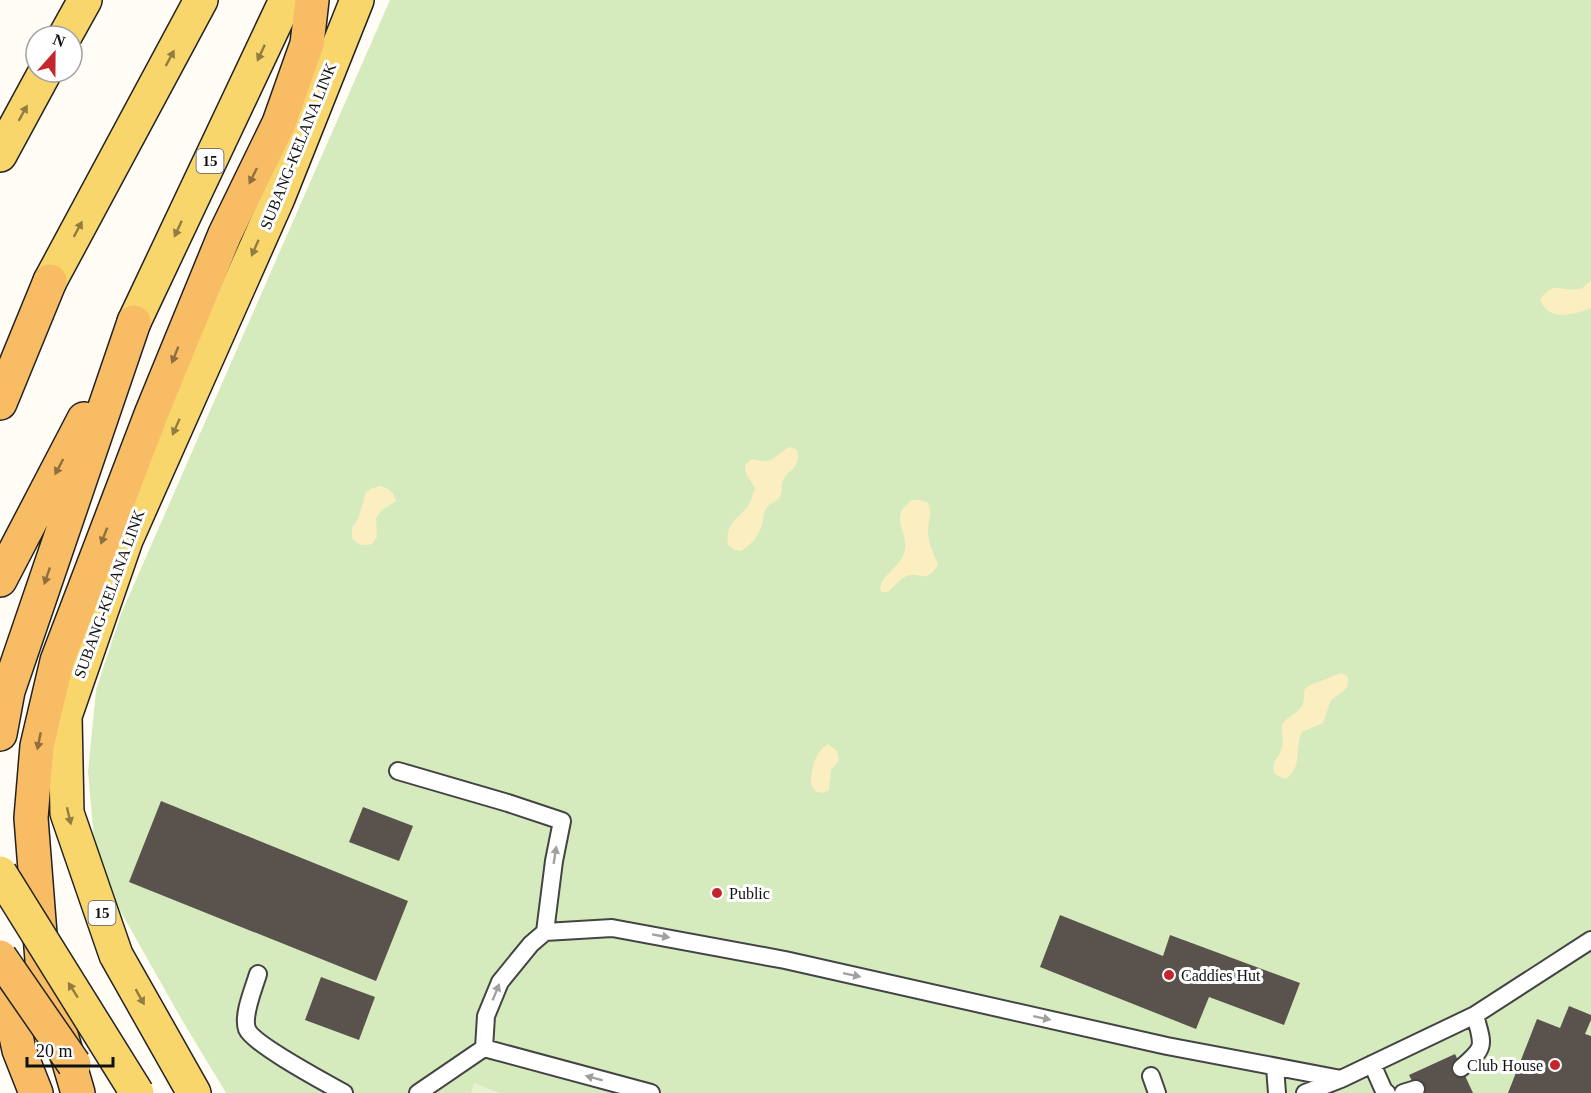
<svg xmlns="http://www.w3.org/2000/svg" width="1591" height="1093" font-family="'Times New Roman',serif">
  <rect width="100%" height="100%" fill="#fffdf5"/>
  <path fill="#d5ebbd" d="M 390,0 L 1591,0 L 1591,1093 L 226,1093 L 182,1020 L 117,905 L 94,839 L 88,772 L 96,690 L 121,614 Z"/>
  <path fill="#fbeec1" d="M 1591,281 L 1591,308 C 1573,315 1549,322 1540,300 C 1553,277 1567,296 1584,287 C 1584,287 1590,281 1591,281 Z
    M 789,447 L 796,449 C 798,454 799,457 797,462 C 795,469 789,471 785,477 C 780,483 783,488 781,494 C 778,502 772,502 767,507 C 763,513 764,519 762,525 C 758,537 752,544 741,551 L 735,550 L 728,545 C 725,521 739,520 750,503 C 752,498 753,493 755,488 C 750,479 745,476 745,465 L 752,459 C 773,465 773,457 789,447 Z
    M 381,486 C 389,489 394,492 396,501 L 382,510 L 376,518 L 377,537 L 372,544 C 362,546 358,545 352,538 L 352,528 L 358,519 L 366,492 L 373,488 Z
    M 912,500 L 920,500 L 928,503 C 933,516 928,519 928,532 C 928,543 934,554 938,565 C 925,587 918,568 903,578 C 898,581 893,588 888,592 L 882,592 L 880,589 C 882,574 900,567 904,553 C 911,531 886,519 912,500 Z
    M 1341,673 L 1347,676 C 1352,690 1340,693 1331,700 L 1323,723 L 1302,732 C 1294,748 1303,769 1285,779 L 1275,774 C 1270,761 1278,761 1281,750 C 1285,742 1281,733 1282,724 C 1294,710 1306,713 1304,690 L 1308,686 Z
    M 828,744 L 837,751 L 839,761 L 831,770 L 829,790 L 823,793 L 816,792 L 811,785 C 811,769 814,753 828,744 Z"/>
  <path fill="#e6f2cf" d="M 474,1083 L 500,1093 L 471,1093 Z"/>
  <path fill="#5a524d" d="M 161,801 L 408,901 L 376,981 L 129,882 Z
    M 363,807 L 413,826 L 399,861 L 349,842 Z
    M 1060,915 L 1163,956 L 1170,935 L 1300,983 L 1284,1025 L 1209,997 L 1196,1029 L 1040,967 Z
    M 321,977 L 375,997 L 359,1040 L 305,1020 Z
    M 1569,1006 L 1591,1015 L 1591,1020 L 1585,1034 L 1591,1036 L 1591,1093 L 1508,1093 L 1537,1019 L 1560,1028 Z
    M 1455,1054 L 1473,1093 L 1418,1093 L 1409,1075 Z"/>
  <g fill="none" stroke-linecap="round" stroke-linejoin="round">
    <g stroke="#444" stroke-width="20">
      <path id="service" d="M 398,771 L 508,803 L 562,821 L 554,861 L 545,932
        M 258,974 C 254,988 242,1015 247,1029 C 253,1044 326,1083 344,1093
        M 484,1048 L 486,1016 L 500,982 L 531,944 L 545,932 L 612,928 L 785,960 L 1167,1046 L 1341,1079
        M 1372,1064 L 1384,1091 L 1387,1093
        M 1275,1067 L 1277,1093
        M 1461,1068 C 1487,1046 1483,1046 1475,1015
        M 1151,1076 L 1157,1093
        M 418,1093 L 484,1048 L 651,1093
        M 1305,1093 L 1341,1079 L 1475,1015 L 1591,940
        M 1403,1093 L 1416,1089"/>
    </g>
    <g stroke="#222" stroke-width="36">
      <path id="primary" d="M 65,36 L 85,0
        M 0,155 L 45,72
        M 50,281 L 201,0
        M 134,322 L 286,0
        M 194,1093 L 116,955 L 67,813 L 65,716 L 126,540 L 278,198 L 357,0"/>
    </g>
    <g stroke="#222" stroke-width="36">
      <path id="trunk" d="M 0,403 L 50,281
        M 0,580 L 84,419
        M 0,734 L 8,691 L 134,322
        M 0,962 L 19,1050 L 36,1093
        M 78,1093 L 43,973 L 31,818 L 37,746 L 57,661 L 152,412 L 225,234 L 279,123 L 307,44 L 312,0"/>
    </g>
    <use href="#service" stroke="#fff" stroke-width="16"/>
    <use href="#primary" stroke="#f9d66b" stroke-width="33"/>
    <use href="#trunk" stroke="#f7bc64" stroke-width="33"/>
    <g stroke="#222" stroke-width="36" stroke-linecap="butt">
      <path id="primary-bridge" d="M 0,873 L 137,1093"/>
    </g>
    <g stroke="#222" stroke-width="36" stroke-linecap="butt">
      <path id="trunk-bridge" d="M 0,957 L 74,1064"/>
    </g>
    <use href="#primary-bridge" stroke="#f9d66b" stroke-width="33"/>
    <use href="#trunk-bridge" stroke="#f7bc64" stroke-width="33"/>
  </g>
  <defs><path id="oneway-solid" d="M-6-.8H1V-3.2L6.5 0L1 3.2V.8H-6Z" transform="scale(1.5)"/></defs>
  <g fill="#917d42">
    <use href="#oneway-solid" transform="translate(261 53) rotate(115)"/>
    <use href="#oneway-solid" transform="translate(170 58) rotate(-62)"/>
    <use href="#oneway-solid" transform="translate(23 113) rotate(-61)"/>
    <use href="#oneway-solid" transform="translate(78 229) rotate(-62)"/>
    <use href="#oneway-solid" transform="translate(178 229) rotate(115)"/>
    <use href="#oneway-solid" transform="translate(255 248) rotate(114)"/>
    <use href="#oneway-solid" transform="translate(176 427) rotate(114)"/>
    <use href="#oneway-solid" transform="translate(69 816) rotate(77)"/>
    <use href="#oneway-solid" transform="translate(73 990) rotate(-122)"/>
    <use href="#oneway-solid" transform="translate(140 997) rotate(61)"/>
  </g>
  <g fill="#906f3f">
    <use href="#oneway-solid" transform="translate(253 176) rotate(116)"/>
    <use href="#oneway-solid" transform="translate(175 355) rotate(112)"/>
    <use href="#oneway-solid" transform="translate(59 467) rotate(118)"/>
    <use href="#oneway-solid" transform="translate(104 536) rotate(111)"/>
    <use href="#oneway-solid" transform="translate(47 576) rotate(109)"/>
    <use href="#oneway-solid" transform="translate(39 741) rotate(101)"/>
  </g>
  <g fill="#a0a0a0">
    <use href="#oneway-solid" transform="translate(555 855) rotate(-81)"/>
    <use href="#oneway-solid" transform="translate(661 936) rotate(10)"/>
    <use href="#oneway-solid" transform="translate(852 975) rotate(12)"/>
    <use href="#oneway-solid" transform="translate(496 992) rotate(-68)"/>
    <use href="#oneway-solid" transform="translate(1042 1018) rotate(12)"/>
    <use href="#oneway-solid" transform="translate(594 1078) rotate(-165)"/>
  </g>
  <g fill="#c4262e" stroke="#fff" stroke-width="2">
    <circle cx="717" cy="893" r="6"/>
    <circle cx="1169" cy="975" r="6"/>
    <circle cx="1555" cy="1065" r="6"/>
  </g>
  <g text-anchor="middle" dominant-baseline="central" stroke-width="6" stroke-linejoin="round" paint-order="stroke">
    <g fill="#fff" stroke="#585858" stroke-width="1.5">
      <rect x="196.5" y="149" width="27" height="24" rx="4.5"/>
      <rect x="88.5" y="901" width="27" height="24" rx="4.5"/>
    </g>
    <g font-size="15" font-weight="bold" fill="#111">
      <text x="210" y="161">15</text>
      <text x="102" y="913">15</text>
    </g>
    <g font-size="16" fill="#111" stroke="#fff">
      <text transform="translate(298 146) rotate(-68)">SUBANG-KELANA LINK</text>
      <text transform="translate(109 594) rotate(-70)">SUBANG-KELANA LINK</text>
    </g>
    <g font-size="16" fill="#111" stroke="#fff" text-anchor="start">
      <text x="729" y="893">Public</text>
      <text x="1181" y="975">Caddies Hut</text>
      <text x="1543" y="1065" text-anchor="end">Club House</text>
    </g>
  </g>
  <g transform="translate(54 54) rotate(21)"><circle r="28" fill="#ffffff" stroke="#a0a0a0" stroke-width="1.5"/>
  <path d="M0-4.5L10 22L0 15L-10 22Z" fill="#c4262e"/>
  <text y="-9" font-size="16" font-weight="bold" text-anchor="middle" fill="#111111">N</text>
  </g>
  <path d="M27 1057v9h86v-9" fill="none" stroke="#111111" stroke-width="3"/>
  <text x="36" y="1057" font-size="18" fill="#111111" stroke="#ffffff" stroke-width="4.5" paint-order="stroke">20 m</text>
</svg>
